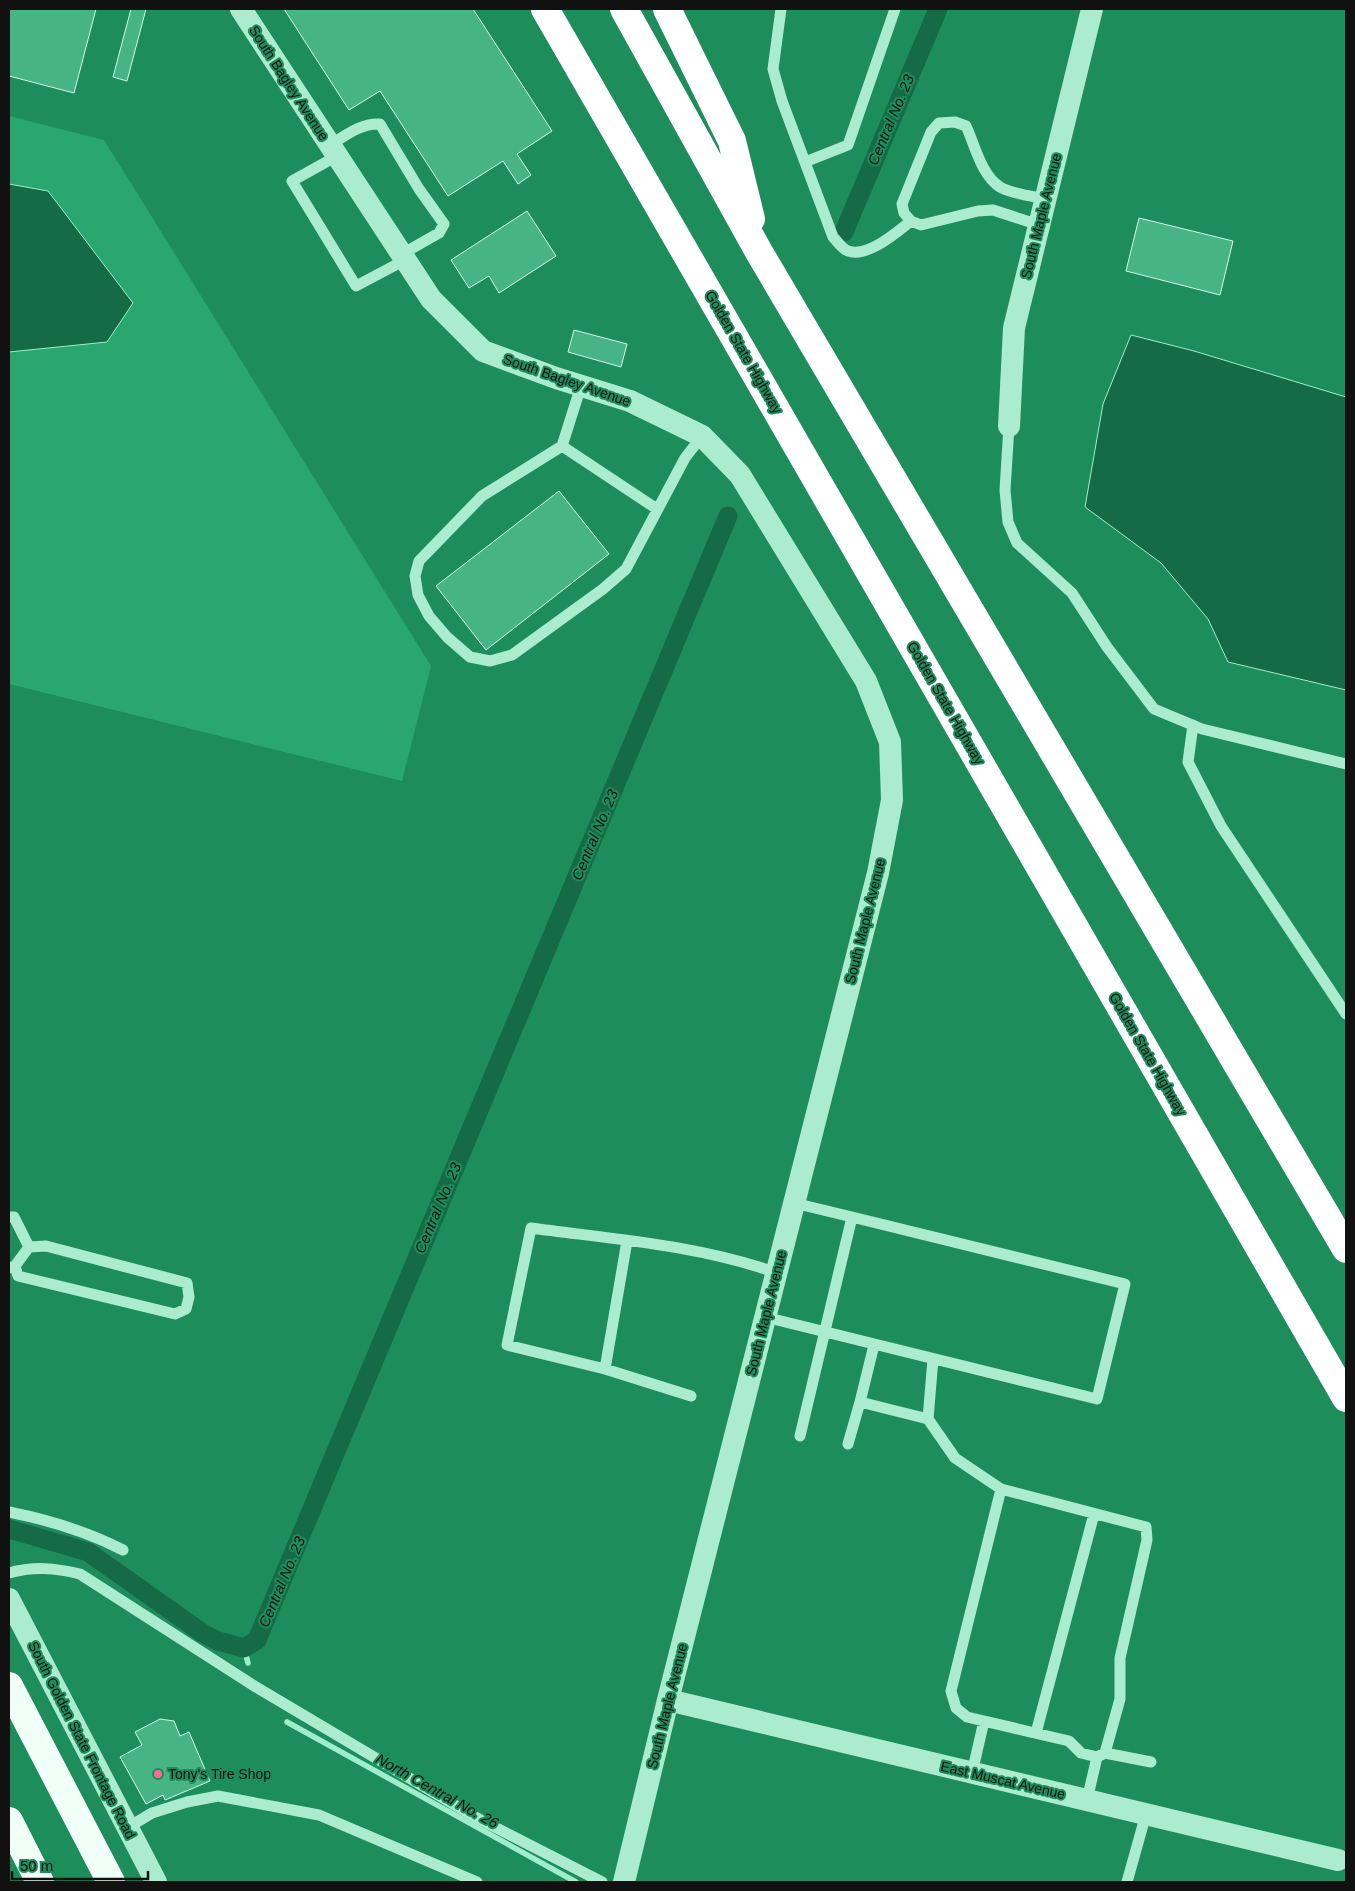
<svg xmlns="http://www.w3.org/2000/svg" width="1355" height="1891" font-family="Arial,sans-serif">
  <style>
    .green { fill: #2aa76e }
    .water { fill: #146b45; stroke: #9eeec9 }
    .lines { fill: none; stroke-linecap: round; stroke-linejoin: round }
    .stream { stroke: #9eeec9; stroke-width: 5.5 }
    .canal { stroke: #146b45; stroke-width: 19 }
    .building { fill: #46b483; stroke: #d1f9e6 }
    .service { stroke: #abecce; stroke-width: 11 }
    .minor { stroke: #abecce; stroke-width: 22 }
    .primary { stroke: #f1fff9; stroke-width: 28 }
    .motorway { stroke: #fff; stroke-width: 28 }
    .poi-dot { fill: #fb6a95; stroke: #1e8d5c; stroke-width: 2 }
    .labels { text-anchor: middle; stroke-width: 4; stroke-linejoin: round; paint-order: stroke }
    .street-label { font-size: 14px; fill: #111; stroke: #1e8d5c }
    .poi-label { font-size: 14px; fill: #111; stroke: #1e8d5c; text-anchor: start }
    .water-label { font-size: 15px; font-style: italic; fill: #111; stroke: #1e8d5c }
  </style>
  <rect width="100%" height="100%" fill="#1e8d5c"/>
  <path class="green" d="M9 116 104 140 431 666 402 781 9 684Z"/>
  <path class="water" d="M9 184 48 191 133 303 107 342 9 352Z
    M1131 335 1194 351 1346 397V690L1228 662 1208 619 1161 563 1085 507 1103 404Z"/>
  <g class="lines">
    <path class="stream" d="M244 1648 248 1663
      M287 1722 576 1882"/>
    <path class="canal" d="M844 232 938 9
      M9 1529 88 1552 204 1634 218 1641 244 1648 257 1640 728 516"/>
  </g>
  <path class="building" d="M9 9H96L74 93 9 76Z
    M131 9H146L127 81 113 77Z
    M284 9H473L552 131 517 154 531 175 518 184 503 161 448 196 380 91 349 110Z
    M527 211 556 256 499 293 489 276 469 288 451 260Z
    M1139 218 1233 241 1220 295 1126 271Z
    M574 330 627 344 621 367 568 352Z
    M559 491 609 554 486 650 436 586Z
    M160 1719 174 1721 180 1736 189 1732 210 1781 165 1800 163 1795 146 1804 120 1757 142 1745 135 1732Z"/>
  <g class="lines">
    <path class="service" d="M781 9 773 69 782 101 833 237C838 242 842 249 848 251 868 258 897 232 911 221
      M330 145C346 135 361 123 380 124L419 189 444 224 439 233 402 254
      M337 156 292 181 356 286 405 260
      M805 162 848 145 895 9
      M1039 225 993 210 978 211 921 225 911 221 904 213 902 204 931 132 939 123 955 122 966 126C975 145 981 175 1000 187 1012 194 1032 196 1046 199
      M581 386 562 446 482 496 419 561 415 576 418 595 429 616 447 637 470 657 490 661 512 655 603 589 626 569 685 458 702 436
      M1009 426 1005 490 1008 522 1017 543 1072 593 1107 647 1154 709 1202 729 1346 764
      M562 446 657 509
      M1193 725 1188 762 1221 826 1346 1014
      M794 1203 852 1217 800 1436
      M9 1217H14L29 1247
      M9 1268 15 1266 29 1247 46 1246 187 1283 189 1297 186 1309 175 1314 18 1276 15 1266
      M765 1317 1097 1399 1125 1284 852 1217
      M874 1345 860 1402 928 1419
      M933 1359 928 1419 955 1458 1001 1489 1146 1527 1147 1540 1120 1658V1699L1105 1753
      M605 1369 627 1241
      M691 1396 605 1369 507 1345 531 1228C612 1239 698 1245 777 1273
      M848 1444 860 1402
      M1001 1489 951 1691 956 1708 967 1717 1069 1741 1081 1753 1097 1757
      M9 1512C49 1520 86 1531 123 1550
      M9 1573C34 1566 55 1568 80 1574L256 1687 475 1817 602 1882
      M1036 1733 1094 1514
      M972 1773 984 1721
      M1087 1800 1097 1757 1105 1753 1151 1762
      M127 1828 152 1813 187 1802 218 1796 319 1815 477 1882
      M1127 1882 1146 1814"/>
    <path class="minor" d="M241 9 431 299 483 351 556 378 630 401 702 436 740 475 866 681 890 742 892 800 878 873 668 1700 624 1882
      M1009 426 1014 328 1092 9
      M9 1599 156 1882
      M668 1700 1338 1860"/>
    <path class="primary" d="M9 1686 111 1882
      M9 1821 40 1882"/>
    <path class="motorway" d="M545 9 1346 1398
      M624 9 759 252 1346 1249
      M667 9 732 141 751 219"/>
  </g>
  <circle class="poi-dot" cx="158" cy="1774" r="5"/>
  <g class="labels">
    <g class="street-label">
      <text transform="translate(289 83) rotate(57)" y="5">South Bagley Avenue</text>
      <text transform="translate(1041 216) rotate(-76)" y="5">South Maple Avenue</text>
      <text transform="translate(744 352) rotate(60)" y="5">Golden State Highway</text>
      <text transform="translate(567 380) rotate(19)" y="5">South Bagley Avenue</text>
      <text transform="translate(946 703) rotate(60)" y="5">Golden State Highway</text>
      <text transform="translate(865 921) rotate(-76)" y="5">South Maple Avenue</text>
      <text transform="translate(1148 1054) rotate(60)" y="5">Golden State Highway</text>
      <text transform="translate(766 1313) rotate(-76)" y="5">South Maple Avenue</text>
      <text transform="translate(667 1706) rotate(-76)" y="5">South Maple Avenue</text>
      <text transform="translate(82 1740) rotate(63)" y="5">South Golden State Frontage Road</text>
      <text transform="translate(1003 1780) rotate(13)" y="5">East Muscat Avenue</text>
    </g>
    <g class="poi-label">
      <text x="168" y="1779">Tony's Tire Shop</text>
    </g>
    <g class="water-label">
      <text transform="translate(891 120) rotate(-67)" y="5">Central No. 23</text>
      <text transform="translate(595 835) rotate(-67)" y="5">Central No. 23</text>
      <text transform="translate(438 1208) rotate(-67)" y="5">Central No. 23</text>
      <text transform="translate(282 1582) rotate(-67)" y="5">Central No. 23</text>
      <text transform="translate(437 1791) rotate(29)" y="5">North Central No. 26</text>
    </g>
  </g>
  <rect width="1355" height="1891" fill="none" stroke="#111111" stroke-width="20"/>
  <path d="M12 1871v8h136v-8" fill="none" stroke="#111111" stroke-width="2.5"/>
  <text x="20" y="1871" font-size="15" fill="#111111" stroke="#1e8d5c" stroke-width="4" paint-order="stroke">50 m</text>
</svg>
